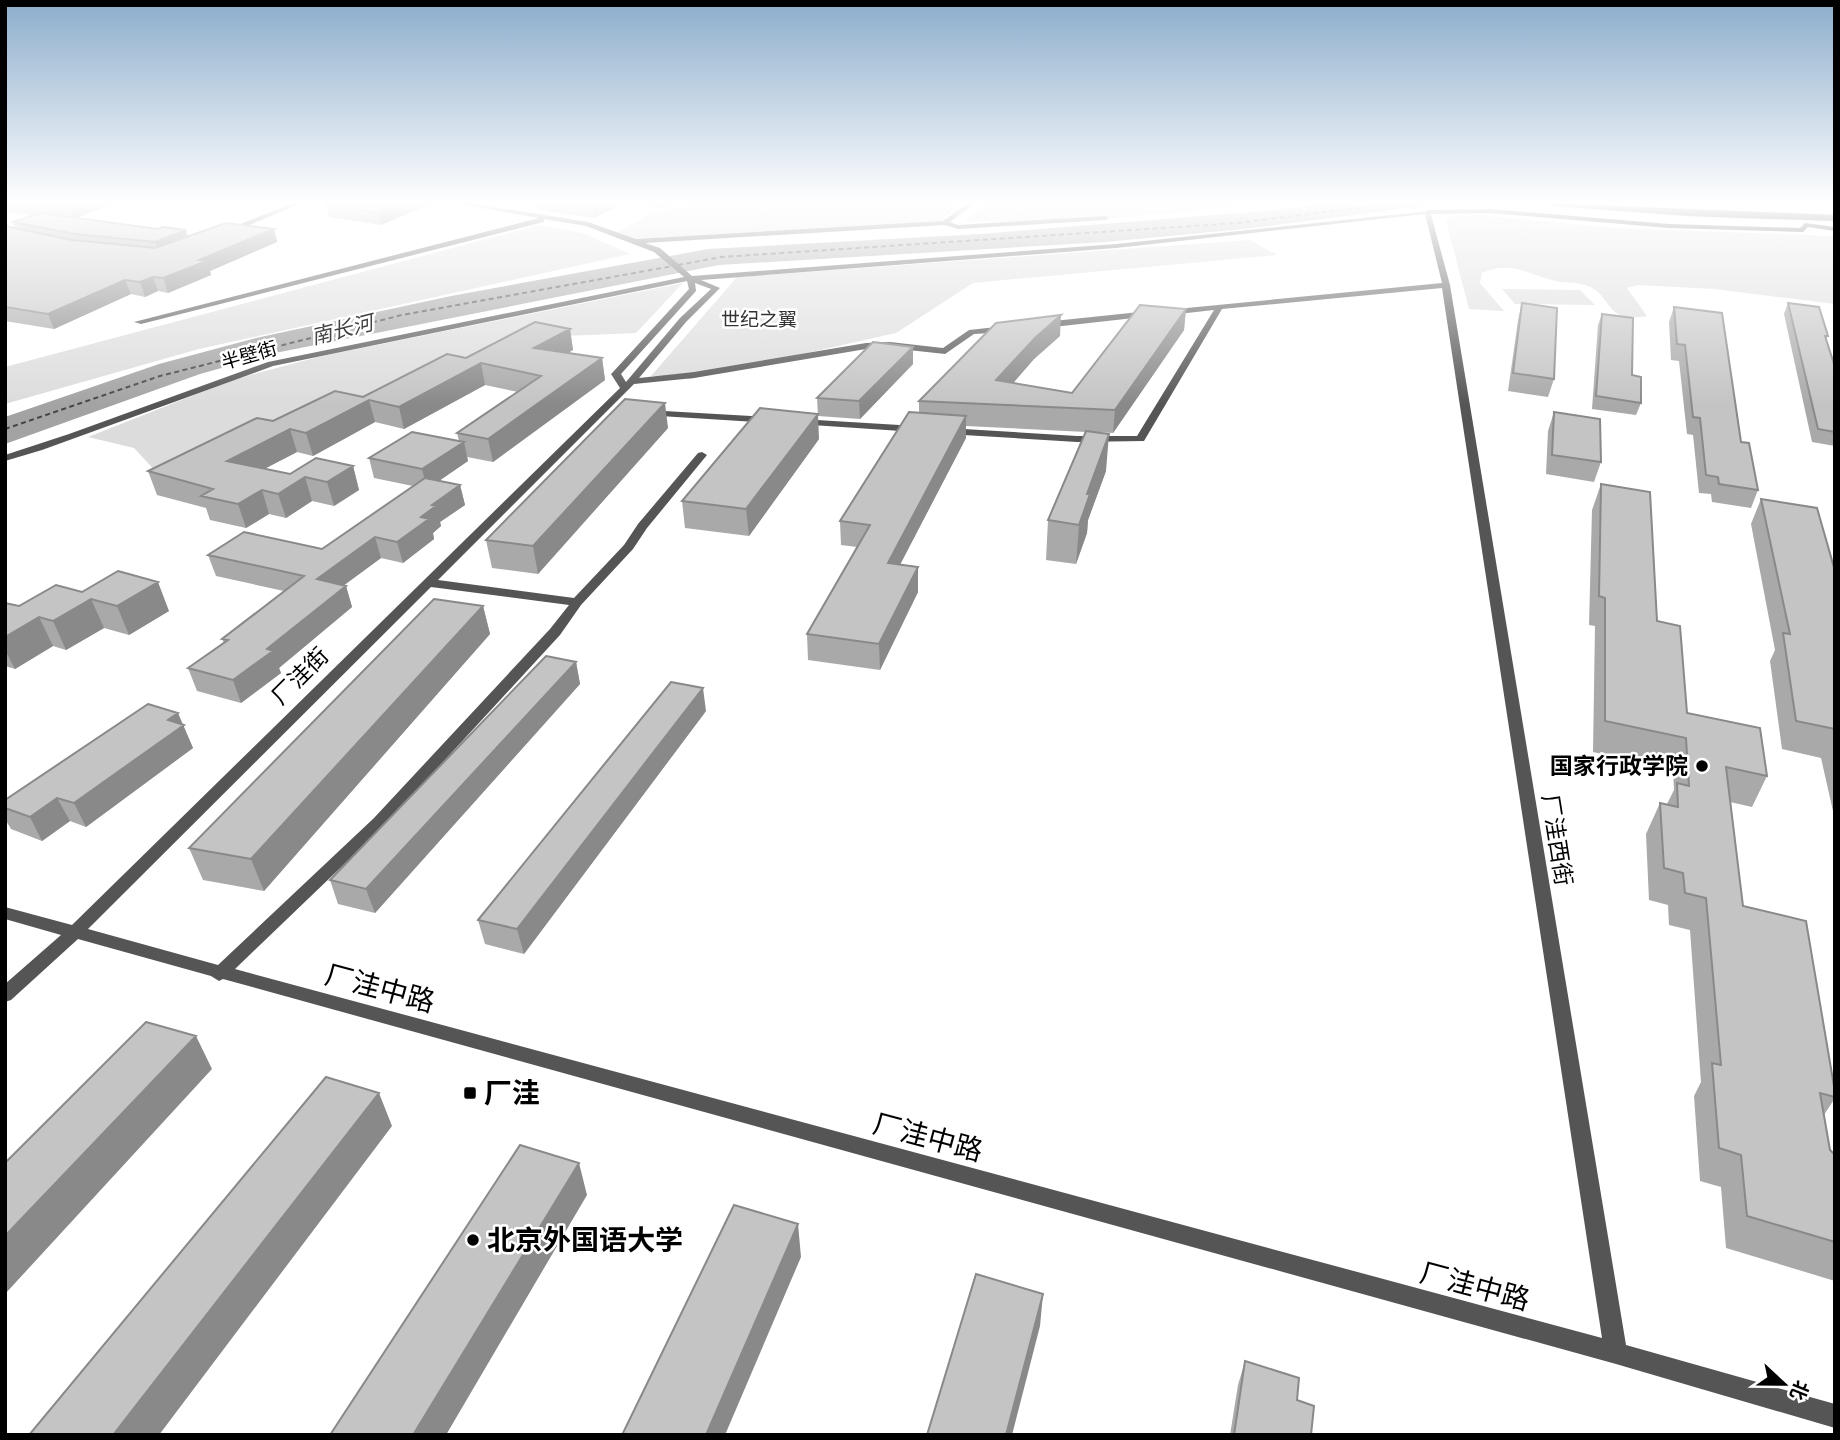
<svg xmlns="http://www.w3.org/2000/svg" width="1840" height="1440" font-family="Rubik,'Noto Sans SC',sans-serif">
  <style>
    .green { fill: #dcdcdc }
    .water { fill: #a3a3a3 }
    .lines { fill: none; stroke-linecap: round; stroke-linejoin: round }
    .ferry { stroke: #444; stroke-width: 2; stroke-dasharray: 5 3.5; stroke-linecap: butt }
    .highway-casing { stroke: #dbdbdb; stroke-width: 2 }
    .street { fill: #555; fill-rule: evenodd }
    .secondary { fill: #222; fill-rule: evenodd }
    .highway { fill: #000; fill-rule: evenodd }
    .wall { fill: #a9a9a9 }
    .shaded-wall { fill: #898989 }
    .building { fill: #c4c4c4; stroke: #898989; stroke-width: 2 }
    .poi-dot { fill: #000; stroke: #fff; stroke-width: 2.5 }
    .labels { text-anchor: middle; stroke-width: 5; stroke-linejoin: round; paint-order: stroke }
    .far-park-label { font-size: 19px; fill: #333; stroke: #fff }
    .far-street-label { font-size: 19px; fill: #000; stroke: #fff }
    .far-water-label { font-size: 21px; font-style: italic; fill: #444; stroke: #fff }
    .street-label { font-size: 23px; fill: #000; stroke: #fff }
    .poi-label { font-size: 23px; font-weight: bold; fill: #000; stroke: #fff; text-anchor: end }
    .near-street-label { font-size: 28px; fill: #000; stroke: #fff }
    .near-poi-label { font-size: 28px; font-weight: bold; fill: #000; stroke: #fff; text-anchor: start }
  </style>
  <rect width="100%" height="100%" fill="#fff"/>
  <path class="green" d="M694 203H963L938 222 635 239 618 232 652 213Z
    M987 203H1281L1072 222 964 221Z
    M1467 214 1615 228 1835 236V304L1714 289 1638 285 1627 288 1647 316C1604 324 1614 297 1588 286 1579 282 1566 283 1556 281 1529 275 1512 260 1482 273L1480 283 1504 311 1469 309 1446 221 1451 216Z
    M539 225 583 233 630 254 199 349 5 404V367Z
    M1250 240 1277 255 973 283 896 333 691 379 651 376 737 277Z
    M683 283 636 333 540 337 160 476 134 448 88 437 232 380 318 357Z
    M1502 289 1580 290 1595 305 1515 304Z"/>
  <path class="water" d="M1325 203H1446L1244 229 1105 242 719 265 275 353 200 374 5 444V417L159 364 256 338 451 296 708 249 980 234 1275 210Z"/>
  <g class="lines">
    <path class="ferry" d="M678 265 721 257 1238 223 1397 203
      M5 429 160 376 402 315 673 266"/>
    <g class="highway-casing">
      <path id="highway" d="M1548 203 1835 215V221L1688 216 1553 206Z"/>
    </g>
    <path class="street" d="M293 203H302L230 233 223 231Z
      M454 203H470L588 222 636 239 943 221 968 203H975L950 222 958 225 1105 216 1109 218 1105 220 958 229 945 225 645 243 660 248 692 276 1116 244 1430 211 1450 285 1626 1345 1835 1404V1428L1616 1364 223 979 219 981 211 976 78 939 11 1000 5 1002V984L61 935 5 919V907L72 925 620 388 611 374 613 372 689 289 687 281 273 366 42 450 5 461V455L69 434 268 362 684 277 654 252 586 226 544 219V222L141 324 134 322 539 218ZM1425 214 1442 283 1166 310 1165 312 1169 315 1214 310 1137 436H1077L947 428 942 431 947 434 1077 442 1144 441 1222 309 1442 288 1602 1338 235 969 384 826 560 635 581 605 633 549 647 528 707 455 702 452 698 453 638 524 624 545 574 598 438 580 634 384 694 378 866 349 890 348 945 354 974 334 1006 332 1010 329 1006 326 969 330 943 348 890 342 866 343 694 372 639 378 686 322 720 288 701 280 1116 248ZM695 283 711 289 680 318 626 382 621 374 696 291ZM431 587 569 605 550 629 374 818 218 965 88 929Z
      M1149 311 1152 312V316L1044 328 1040 325 1044 322Z
      M647 410 770 417 775 420 770 423 644 415 642 413Z
      M800 419 916 426 921 429 916 432 797 424V420Z"/>
    <path class="secondary" d="M1490 209 1669 224 1800 228 1805 223 1835 227V231L1808 227 1803 232 1669 228 1490 213 1428 214 1425 212 1428 210Z"/>
    <use href="#highway" class="highway"/>
  </g>
  <path class="wall" d="M5 203H115L76 218 188 236 274 229 277 242 210 271 211 275 168 293 158 291 145 297 131 294 54 329 5 321V226L15 228 13 222 34 215 5 212Z
    M433 203 381 225 329 217 326 205Z
    M517 203H674L663 208 624 203 594 218 539 210 538 206Z
    M1522 303 1554 379 1548 397 1508 391 1518 320Z
    M1788 303 1828 336 1826 339 1835 367V446L1812 442 1784 314Z
    M1674 307 1741 442 1758 490 1751 508 1712 502 1711 494 1699 493 1693 435 1687 434 1679 361 1671 360 1669 322Z
    M1186 309 1184 330 1113 433 1095 432 1106 471 1088 520 1087 533 1076 564 1046 560 1048 520 1086 432 966 426V438L900 564 918 567V592L880 670 808 660 807 634 857 547 841 545 840 521 919 413V401L1060 336 1034 359 1013 383 1072 393Z
    M1602 314 1632 375 1641 403 1636 415 1592 409 1598 325Z
    M570 329 573 350 567 353 602 358 605 380 493 462 467 457 468 461 439 481 460 485 465 505 440 522 441 526 433 533 434 539 403 563 381 558 344 585 346 586 352 607 279 668 281 673 241 703 197 691 188 668 224 643 222 639 284 591 216 576 208 555 322 549 413 486 374 478 369 458 459 441 457 433 518 392 485 385 404 429 375 422 313 456 297 452 264 469 290 474 353 466 359 490 334 506 312 501 286 518 269 514 246 528 210 520 206 508 157 495 148 471 273 421 363 397 466 358Z
    M913 347V364L860 419 818 416 817 398Z
    M1554 412 1601 462 1594 482 1546 474 1548 431Z
    M668 428 538 574 492 568 486 540Z
    M819 439 749 536 685 528 682 501Z
    M1601 484 1657 621 1687 713 1767 776 1752 807 1730 802 1743 906 1835 1092V1098L1824 1115 1830 1150 1835 1155V1281L1726 1248 1721 1187 1700 1181 1694 1096 1701 1082 1690 930 1669 925 1668 905 1649 900 1646 834 1660 803 1667 804 1674 790 1673 769 1593 752 1595 626 1589 625 1592 510Z
    M1761 499 1835 571V820L1821 758 1782 749 1770 661 1775 650 1751 524Z
    M82 592 169 611 129 635 104 628 66 650 53 646 15 669 5 666V603L19 606Z
    M483 606 490 634 264 891 203 880 189 848Z
    M576 662 580 684 375 913 338 904 330 880Z
    M706 711 524 954 485 944 478 920Z
    M183 725 193 748 86 827 70 821 42 841 11 829 5 819V800Z
    M1245 1361 1297 1400 1311 1435H1230L1238 1385Z"/>
  <path class="shaded-wall" d="M71 203H115L73 219 68 204Z
    M401 203H433L381 225 378 212Z
    M598 203H624L594 218 592 206Z
    M663 203H674L663 208Z
    M274 229 277 242 210 271 211 275 168 293 163 278 199 260Z
    M186 230 189 240 159 252 155 242Z
    M153 277 158 291 145 297 140 282Z
    M125 280 131 294 54 329 48 314Z
    M1186 309 1184 330 1113 433 1115 410Z
    M1061 315 1060 336 1034 359 996 403V380L1035 338Z
    M570 329 573 350 538 370 534 348Z
    M913 347V364L860 419 859 401Z
    M602 358 605 380 493 462 488 439Z
    M481 363 485 385 404 429 399 407Z
    M369 400 375 422 313 456 306 433Z
    M665 403 668 428 538 574 533 546Z
    M818 414 819 439 749 536 746 509Z
    M966 416V438L888 588V563Z
    M290 429 297 452 235 484 227 461Z
    M1109 434 1106 471 1088 520 1087 533 1076 564 1079 525 1087 494Z
    M464 442 468 461 427 489 422 469Z
    M353 466 359 490 334 506 327 482Z
    M305 477 312 501 286 518 278 494Z
    M460 485 465 505 440 522 441 526 433 533 434 539 403 563 397 542 432 505Z
    M262 490 269 514 246 528 238 504Z
    M375 537 381 558 324 600 317 579Z
    M918 567V592L880 670 879 644Z
    M158 582 169 611 129 635 117 606Z
    M346 586 352 607 279 668 281 673 241 703 233 680 267 649Z
    M91 599 104 628 66 650 53 621Z
    M483 606 490 634 264 891 251 859Z
    M39 617 53 646 15 669 5 650V637Z
    M576 662 580 684 375 913 366 889Z
    M703 688 706 711 524 954 517 929Z
    M178 713 193 748 86 827 74 803 168 720Z
    M57 798 70 821 42 841 30 817Z
    M196 1036 212 1069 5 1294V1236Z
    M379 1093 392 1126 159 1435H113Z
    M579 1163 587 1195 446 1435H413Z
    M798 1224 801 1257 725 1435H706Z
    M1043 1294 1040 1326 1012 1435H1006Z"/>
  <path class="building" d="M331 203H401L378 212 326 205Z
    M572 203H598L592 206Z
    M40 213 158 229 163 227 186 230 155 242 75 234 13 222Z
    M226 223 274 229 199 260 207 261 163 278 153 277 140 282 125 280 48 314 5 307V226L72 240 155 248Z
    M1522 303 1557 308 1554 379 1513 373Z
    M1788 303 1819 307 1828 336H1825L1835 367V432L1818 429Z
    M1140 305 1186 309 1115 410 919 401 996 323 1061 315 1035 338 996 380 1072 393Z
    M1674 307 1722 313 1741 442 1749 443 1758 490 1719 484 1718 477 1706 475 1700 418 1693 417 1685 345 1677 344Z
    M1602 314 1633 318 1632 375 1641 377V403L1596 396Z
    M535 322 570 329 534 348 602 358 488 439 457 433 541 376 481 363 399 407 369 400 306 433 290 429 227 461 290 474 316 458 353 466 327 482 305 477 278 494 262 490 238 504 201 496 213 489 148 471 257 418 273 421 335 391 363 397 447 354 466 358Z
    M873 342 913 347 859 401 817 398Z
    M625 399 665 403 533 546 486 540Z
    M760 408 818 414 746 509 682 501Z
    M909 412 966 416 888 563 918 567 879 644 807 634 870 525 840 521Z
    M1554 412 1600 419 1601 462 1552 455Z
    M1086 431 1109 434 1087 494H1090L1079 525 1048 520Z
    M412 432 464 442 422 469 369 458Z
    M425 478 460 485 432 505 436 506 421 517 429 519 397 542 375 537 317 579 346 586 267 649 273 651 233 680 188 668 228 640 222 639 304 576 208 555 244 532 322 549Z
    M1601 484 1650 492 1657 621 1680 626 1687 713 1760 728 1767 776 1726 767 1743 906 1806 921 1835 1092V1097L1820 1093 1830 1150 1835 1155V1242L1747 1216 1741 1155 1719 1148 1712 1063 1721 1065 1706 898 1685 893 1683 873 1664 868 1660 803 1678 807 1677 783 1689 786 1686 738 1605 721V598L1599 596Z
    M1761 499 1817 508 1835 571V729L1796 721 1783 633 1790 634Z
    M118 571 158 582 117 606 91 599 53 621 39 617 5 637V603L19 606 56 585 82 592Z
    M434 599 483 606 251 859 189 848Z
    M546 656 576 662 366 889 330 880Z
    M671 682 703 688 517 929 478 920Z
    M148 704 178 713 168 720 184 725 74 803 57 798 30 817 5 808V800Z
    M146 1022 196 1036 5 1236V1163Z
    M326 1077 379 1093 113 1435H29Z
    M520 1145 579 1163 413 1435H330Z
    M734 1205 798 1224 706 1435H622Z
    M976 1274 1043 1294 1006 1435H927Z
    M1245 1361 1299 1378 1297 1400 1314 1406 1311 1435H1234Z"/>
  <linearGradient id="sky" x2="0" y2="1"><stop stop-color="#8cadcc"/><stop offset="0.5" stop-color="#fff"/><stop offset="1" stop-color="#fff" stop-opacity="0"/></linearGradient>
  <rect width="1840" height="405" fill="url(#sky)"/>
  <g class="poi-dot">
    <circle cx="1702" cy="766" r="7"/>
    <rect x="463" y="1086" width="14" height="14" rx="3.5"/>
    <circle cx="473" cy="1240" r="7"/>
  </g>
  <g class="labels">
    <g class="far-park-label">
      <text x="759" y="326">世纪之翼</text>
    </g>
    <g class="far-street-label">
      <text transform="translate(249 355) rotate(-16)" y="7">半壁街</text>
    </g>
    <g class="far-water-label">
      <text transform="translate(342 330) rotate(-14)" y="7">南长河</text>
    </g>
    <g class="street-label">
      <text transform="translate(300 676) rotate(-45)" y="8">厂洼街</text>
      <text transform="translate(1557 840) rotate(81)" y="8">厂洼西街</text>
    </g>
    <g class="poi-label">
      <text x="1688" y="774">国家行政学院</text>
    </g>
    <g class="near-street-label">
      <text transform="translate(380 988) rotate(15)" y="10">厂洼中路</text>
      <text transform="translate(928 1137) rotate(15)" y="10">厂洼中路</text>
      <text transform="translate(1475 1286) rotate(15)" y="10">厂洼中路</text>
    </g>
    <g class="near-poi-label">
      <text x="484" y="1103">厂洼</text>
      <text x="487" y="1250">北京外国语大学</text>
    </g>
  </g>
  <rect width="1840" height="1440" fill="none" stroke="#000000" stroke-width="14"/>
  <g transform="translate(1784 1384) rotate(112)" stroke="#ffffff" stroke-width="5" paint-order="stroke">
  <path d="M0-5L12 26L0 18L-12 26Z" fill="#000000"/>
  <text y="-10" font-size="19" font-weight="bold" text-anchor="middle" fill="#000000">北</text>
  </g>
</svg>
